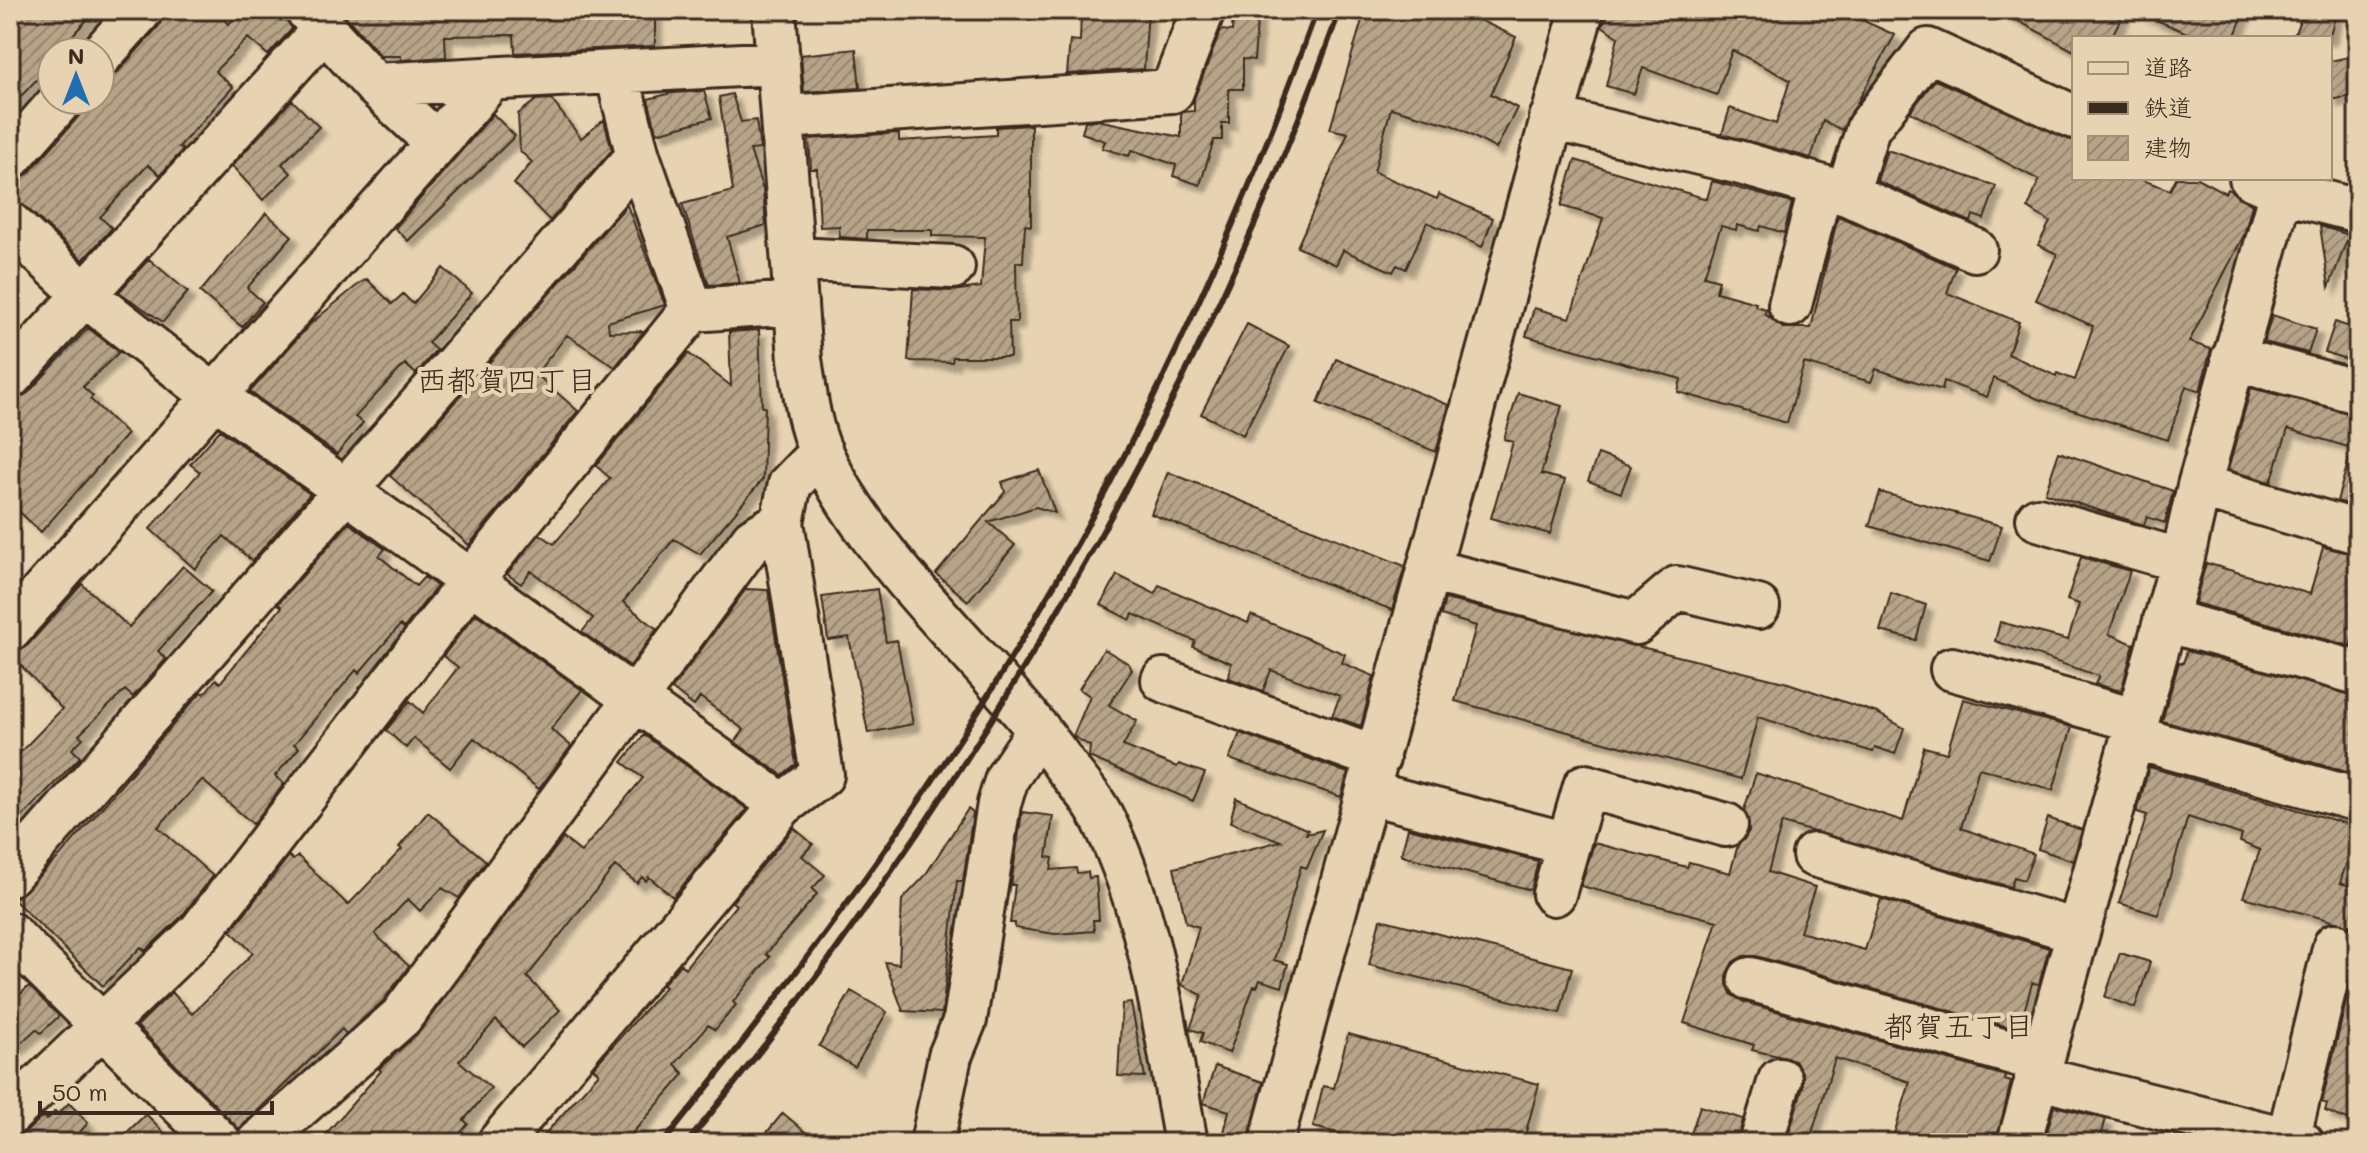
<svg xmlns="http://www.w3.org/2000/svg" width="2368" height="1153" font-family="Mali,'Klee One',sans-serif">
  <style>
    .building { fill: url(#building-hatch); stroke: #3b2a1e; stroke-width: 2; filter: url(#shadow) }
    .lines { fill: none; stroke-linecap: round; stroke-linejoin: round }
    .minor-casing { stroke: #3b2a1e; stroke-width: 48 }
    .minor { stroke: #e7d3b1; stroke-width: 42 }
    .rail { stroke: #3b2a1e; stroke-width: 6 }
    .labels { text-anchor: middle; stroke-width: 8; stroke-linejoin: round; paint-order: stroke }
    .neighbourhood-label { font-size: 30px; fill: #3b2a1e; stroke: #e7d3b1 }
  </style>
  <defs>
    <pattern id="building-hatch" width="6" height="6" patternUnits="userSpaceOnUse" patternTransform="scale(2)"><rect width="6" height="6" fill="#b7a488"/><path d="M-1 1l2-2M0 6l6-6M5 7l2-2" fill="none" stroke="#96866f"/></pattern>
    <filter id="shadow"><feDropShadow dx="7" dy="7" stdDeviation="2" flood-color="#0004"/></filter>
  </defs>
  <rect width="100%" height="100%" fill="#e7d3b1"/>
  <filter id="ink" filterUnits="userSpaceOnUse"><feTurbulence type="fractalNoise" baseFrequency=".0125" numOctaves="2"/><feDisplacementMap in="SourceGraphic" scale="16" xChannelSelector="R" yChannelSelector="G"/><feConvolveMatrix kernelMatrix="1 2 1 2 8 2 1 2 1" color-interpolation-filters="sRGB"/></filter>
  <g filter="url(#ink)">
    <path class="building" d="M10 10H96L57 52H52V63L10 108Z
      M166 10H214L229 24 241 10H284L292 29 268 55 248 38 215 71 233 87 179 147 183 150 160 175 148 165 100 217 112 228 83 260 26 207 10 201V181L28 174 79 116 86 100H100V83L118 72 159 26Z
      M346 10H650V14H655V46L515 53 514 35 445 36 446 57 401 60V56H381L346 17Z
      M1081 10H1148L1144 69 1067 74 1070 40 1080 41Z
      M1233 10H1258L1254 60 1243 59V89H1229V123H1222V140H1214L1200 185 1173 176 1176 165 1132 150 1129 156 1102 148 1105 141 1082 133 1085 121 1097 120 1181 137V112L1194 111V99L1221 30 1232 31Z
      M1365 10H1458L1516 37 1491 94 1517 108 1496 149 1452 125 1391 108 1374 172 1437 199 1439 194 1493 218 1482 247 1427 222 1406 269 1397 265 1393 272 1343 250 1336 265 1297 247 1348 133 1330 129Z
      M1611 10H1816L1835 20 1840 10 1895 35 1842 130 1823 121 1811 158 1722 134 1730 108 1776 124 1790 80 1732 50 1717 95 1643 68 1634 94 1606 86 1618 37 1602 26Z
      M1998 10H2125L2111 38H2074V51Z
      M2132 10H2245L2234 38H2199Z
      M2304 10H2337L2329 38H2293Z
      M856 49 860 88 804 92 801 55Z
      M2358 55V95L2330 100V61Z
      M1935 80 2074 141V178H2137L2170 190 2176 178H2197L2225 193 2227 189 2231 191 2252 205 2244 235 2189 342 2211 349 2200 391 2186 386 2168 440 2038 399 1994 378 1987 397 1944 381 1942 390 1876 369 1871 382 1804 363 1787 423 1678 392 1681 379 1526 336 1534 308 1570 318 1603 218 1561 206 1575 160 1707 199 1712 181 1792 203 1784 233 1761 226 1759 231 1737 225 1736 230 1721 226 1704 276 1719 280 1716 292 1756 303 1755 306 1766 309 1765 314 1783 328H1811L1838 216 1956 268 1947 293 2019 322 2008 354 2056 376 2057 373 2075 380 2093 326 2036 300 2057 254 2038 245 2050 222 2028 208 2039 180 1910 112Z
      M704 91 712 118 657 133 648 99 672 93Z
      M732 94 741 122 756 120 760 149 750 150 763 190 766 225 727 237 740 283 709 285 682 204 733 191 719 97Z
      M551 99 581 138 604 120 612 150 550 221 514 184 532 162 520 151 518 114 536 100Z
      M292 100 319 127 282 164 291 173 263 200 232 166Z
      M493 114 515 136 408 241 395 228Z
      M1031 125V226L1025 225 1023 262H1016L1017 322H1009L1010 357H953L952 362 908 361 913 289 952 291 981 287 985 237 932 236V230H867V239L840 237 839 226 820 227 817 169H811L809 139 899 133V141L996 135V127Z
      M1887 150 1996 186 1984 219 1973 215 1971 222 1877 181Z
      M627 205 665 305 608 322 609 332 644 331 615 367 567 335 536 374 578 411 469 545 390 476Z
      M266 213 292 236 247 288 263 302 242 327 200 292Z
      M2320 226 2349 235 2329 287Z
      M149 259 188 292 163 322 119 292Z
      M443 268 472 293 428 343 436 350 416 374 405 364 355 417 363 423 337 454 250 392 310 324 360 283 367 279 392 304 403 294 413 304Z
      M2272 315 2316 329 2308 353 2264 342Z
      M2335 322 2358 330V363L2325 352Z
      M1247 324 1289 346 1243 435 1201 414Z
      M88 328 119 352 83 387 93 396 90 399 127 434 41 532 10 503V404L28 393Z
      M759 330 762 407H765L763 479 700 554 674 539 623 602 657 629 630 666 582 632 593 618 531 571 521 584 507 574 540 534 554 544 610 478 596 466 688 353 731 386 729 332Z
      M1336 359 1449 405 1436 452 1318 403Z
      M2251 388 2358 415V450L2288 429 2271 482 2228 470Z
      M1518 393 1562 406 1541 474 1565 480 1550 534 1491 518 1513 442 1504 439Z
      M220 430 310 494 252 561 224 536 195 569 150 529 200 472 190 464Z
      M2059 452 2173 491 2165 523 2147 517 2144 525 2045 493Z
      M2351 452 2358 453V507L2337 501Z
      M1598 454 1631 466 1621 493 1588 481Z
      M1039 470 1055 513 1036 507 988 522 1015 545 968 601 936 574 1005 492 1002 482Z
      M1168 472 1405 566 1392 610 1151 514Z
      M1880 492 2002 526 1990 561 1869 526Z
      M349 523 385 549 379 556 416 586 424 577 437 586 404 628 400 625 359 673 356 670 294 744 299 748 275 776 284 784 253 824 202 780 158 827 213 876 181 917 145 951 141 947 103 986 14 900 61 855 201 692 204 694 216 679 220 683 282 607 278 604Z
      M2323 547 2358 555V621L2350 646 2195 603 2206 563 2310 594Z
      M2081 557 2130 571 2109 634 2134 644 2121 691 2095 684 2099 676 1995 641 2000 622 2068 640 2079 604 2067 600Z
      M183 566 212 591 158 651 166 659 133 697 125 690 79 735 83 738 72 749 80 757 10 829V763L62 709 12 656 28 645 82 584 129 627Z
      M1117 575 1155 594 1159 585 1248 623 1251 615 1345 654 1342 663 1374 676 1361 726 1332 716 1340 696 1271 670 1263 691 1229 678 1231 663 1193 647 1195 641 1133 614 1130 620 1101 605Z
      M746 589 768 590 796 764 782 775 735 742 744 730 700 697 694 706 672 689Z
      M877 589 886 642 897 640 913 724 868 733 849 637 828 640 822 597Z
      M1891 593 1926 605 1916 640 1880 631Z
      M1445 599 1788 683 1877 713 1904 728 1895 754 1875 747 1873 752 1758 717 1741 779 1546 726 1455 701 1476 626 1441 615Z
      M476 614 582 690 551 729 571 746 539 789 474 738 450 768 414 738 406 748 386 730 410 701 423 713 458 667 443 656Z
      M1104 649 1129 664 1132 670 1109 705 1137 721 1123 746 1177 767 1179 764 1205 773 1193 801 1089 757 1090 746 1073 736 1090 696 1079 689Z
      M2187 651 2358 696V775L2162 721 2179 662 2183 663Z
      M1963 699 2072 727 2053 790 1979 768 1961 828 2034 854 2024 880 2014 877 2011 887 1782 823 1768 872 1815 887 1800 932 1865 950 1881 899 2049 948 2039 984 2032 983 2019 1030 1756 956H1743L1733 962 1727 973V984L1732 995 1744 1002 2006 1076 2005 1080 2011 1082 1996 1143H1923L1894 1134 1910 1082 1835 1058 1809 1143H1786L1803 1086V1074L1795 1060 1752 1050 1754 1045 1684 1023 1717 921 1581 886 1594 843 1687 867 1689 862 1730 873 1738 845 1749 831 1744 810 1756 773 1903 821 1924 747 1947 753Z
      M1240 733 1348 773 1341 797 1229 759Z
      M644 735 747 809 673 897 649 877 646 881 642 877 637 883 615 866 527 977 560 1010 522 1047 496 1020 459 1061 491 1088 464 1120 468 1124 452 1143H318L381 1071 379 1069 420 1031 563 838 581 852 643 778 622 762Z
      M2149 767 2358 827 2340 883 2358 888V928L2243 897 2260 850 2240 842 2242 835 2188 817 2158 915 2119 903 2147 815 2137 812Z
      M1236 798 1308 830 1306 834 1323 830 1307 868 1301 866 1274 960 1288 964 1282 987 1260 980 1257 987 1254 986 1229 1053 1200 1042 1203 1033 1190 1029 1202 995 1182 985 1199 927 1186 923 1174 868 1281 841 1230 822Z
      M968 809 973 813 963 881H957L942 1013 903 1011 885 962 899 964 902 900 924 877Z
      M428 812 486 861 459 898 442 888 420 911 408 899 375 934 409 966 383 1001 346 1034 342 1029 239 1129 137 1026 172 992 192 1014 253 953 231 931 289 856 293 860 298 856 348 905 402 849 399 847Z
      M1022 812 1053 816 1047 857 1053 858 1051 870 1076 868 1077 873 1088 872 1089 878 1096 877 1099 920H1093L1094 931 1055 934 1015 928V923H1010L1015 885H1011Z
      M2048 818 2082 830 2073 861 2038 849Z
      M794 828 813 844 802 856 825 875 812 889 817 894 766 954 770 957 733 1002 736 1005 715 1030 708 1025 675 1064 684 1074 624 1143H537L599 1073 593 1068 665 987 662 985 681 964 685 968 736 905 732 902Z
      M1408 828 1538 861 1531 890 1401 855Z
      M1380 919 1572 968 1560 1013 1369 965Z
      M2358 952V1124L2325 1111 2327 1104 2322 1102Z
      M2120 953 2150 962 2135 1008 2105 997Z
      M29 986 59 1016 41 1033 36 1029 10 1053V1004Z
      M851 991 887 1012 855 1067 819 1046Z
      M1131 1003 1145 1077 1118 1076 1122 1004Z
      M1348 1034 1539 1084 1523 1143H1378L1313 1127 1323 1086 1334 1088Z
      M1215 1066 1263 1082 1248 1143 1223 1137 1229 1111 1203 1103Z
      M69 1103 88 1123 70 1143H10V1137L26 1132 43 1116 47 1120 55 1111 58 1114Z
      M1700 1106 1743 1119 1738 1143H1688Z
      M2054 1106 2106 1119 2099 1143 2045 1141Z
      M783 1113 818 1143H758Z
      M146 1114 174 1143H116Z"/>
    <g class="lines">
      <g class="minor-casing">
        <path id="minor" d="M774 10 800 359C805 391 808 423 821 453 873 565 986 657 1059 757 1073 778 1094 799 1104 821 1153 921 1166 1035 1186 1143
          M100 56 141 10
          M617 74 638 156 692 310
          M375 85 778 63
          M785 117 1172 91 1203 10
          M1551 118 1741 163 1847 194 1975 250
          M437 143 491 79
          M10 158 61 100
          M2281 191 2358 211
          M1847 194 1868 128 1928 50 2074 117
          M10 224 86 296 213 395 782 805 822 775 782 522 790 484 821 452
          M795 259 953 267
          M1790 305 1821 187
          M2233 358 2358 392
          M10 377 324 29
          M2199 486 2358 532
          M2038 519 2182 561
          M1429 570 1636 623 1677 588 1758 607
          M2165 620 2358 673
          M10 629 437 143 375 85 307 10
          M1952 669 2138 721
          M1163 680 1378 758
          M2132 737 2358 800
          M1369 793 1568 844
          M1814 855 2077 931
          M10 874 638 156
          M1554 894 1585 786 1726 825
          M10 934 220 1143
          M1750 979 2041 1061
          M2036 1077 2302 1143
          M10 1114 199 933 471 581 692 310 796 303
          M2288 1140 2335 945
          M258 1143 401 1017 753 539 782 522
          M499 1143 782 805
          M932 1143 950 1056 965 1020 999 804 1007 778 1039 730
          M1271 1143 1582 10
          M1761 1143 1780 1080
          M2019 1143 2182 561 2199 486 2281 191 2251 178"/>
      </g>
      <use href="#minor" class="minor"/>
      <path class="rail" d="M663 1143C769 1011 872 875 964 733 1110 508 1226 262 1317 10
        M687 1143C964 804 1191 423 1340 10"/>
    </g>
  </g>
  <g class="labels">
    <g class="neighbourhood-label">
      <text x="507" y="391">西都賀四丁目</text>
      <text x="1959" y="1037">都賀五丁目</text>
    </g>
  </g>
  <rect width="2368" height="1153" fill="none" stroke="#e7d3b1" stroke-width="40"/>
  <rect x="20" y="20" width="2328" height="1113" fill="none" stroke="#3b2a1e" stroke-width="3" filter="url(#ink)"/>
  <rect x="2072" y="36" width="260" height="144" fill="#e7d3b1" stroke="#a28f76" stroke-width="2"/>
  <rect x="2088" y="62" width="40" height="12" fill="#e7d3b1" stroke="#a28f76" stroke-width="2"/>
  <text x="2144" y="76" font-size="24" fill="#3b2a1e">道路</text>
  <rect x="2088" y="102" width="40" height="12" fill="#3b2a1e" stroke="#a28f76" stroke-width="2"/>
  <text x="2144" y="116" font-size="24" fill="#3b2a1e">鉄道</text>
  <rect x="2088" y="136" width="40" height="24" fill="url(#building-hatch)" stroke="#a28f76" stroke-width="2"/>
  <text x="2144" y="156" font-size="24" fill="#3b2a1e">建物</text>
  <g transform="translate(76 76)"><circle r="38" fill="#e7d3b1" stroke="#a28f76" stroke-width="2"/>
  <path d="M0-6L14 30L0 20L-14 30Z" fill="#1f6fb2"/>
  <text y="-12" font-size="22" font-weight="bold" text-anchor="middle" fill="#3b2a1e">N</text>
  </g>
  <path d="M40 1101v12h232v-12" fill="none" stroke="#3b2a1e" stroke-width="4"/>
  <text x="52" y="1101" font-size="24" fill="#3b2a1e" stroke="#e7d3b1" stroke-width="6" paint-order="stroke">50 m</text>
</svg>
